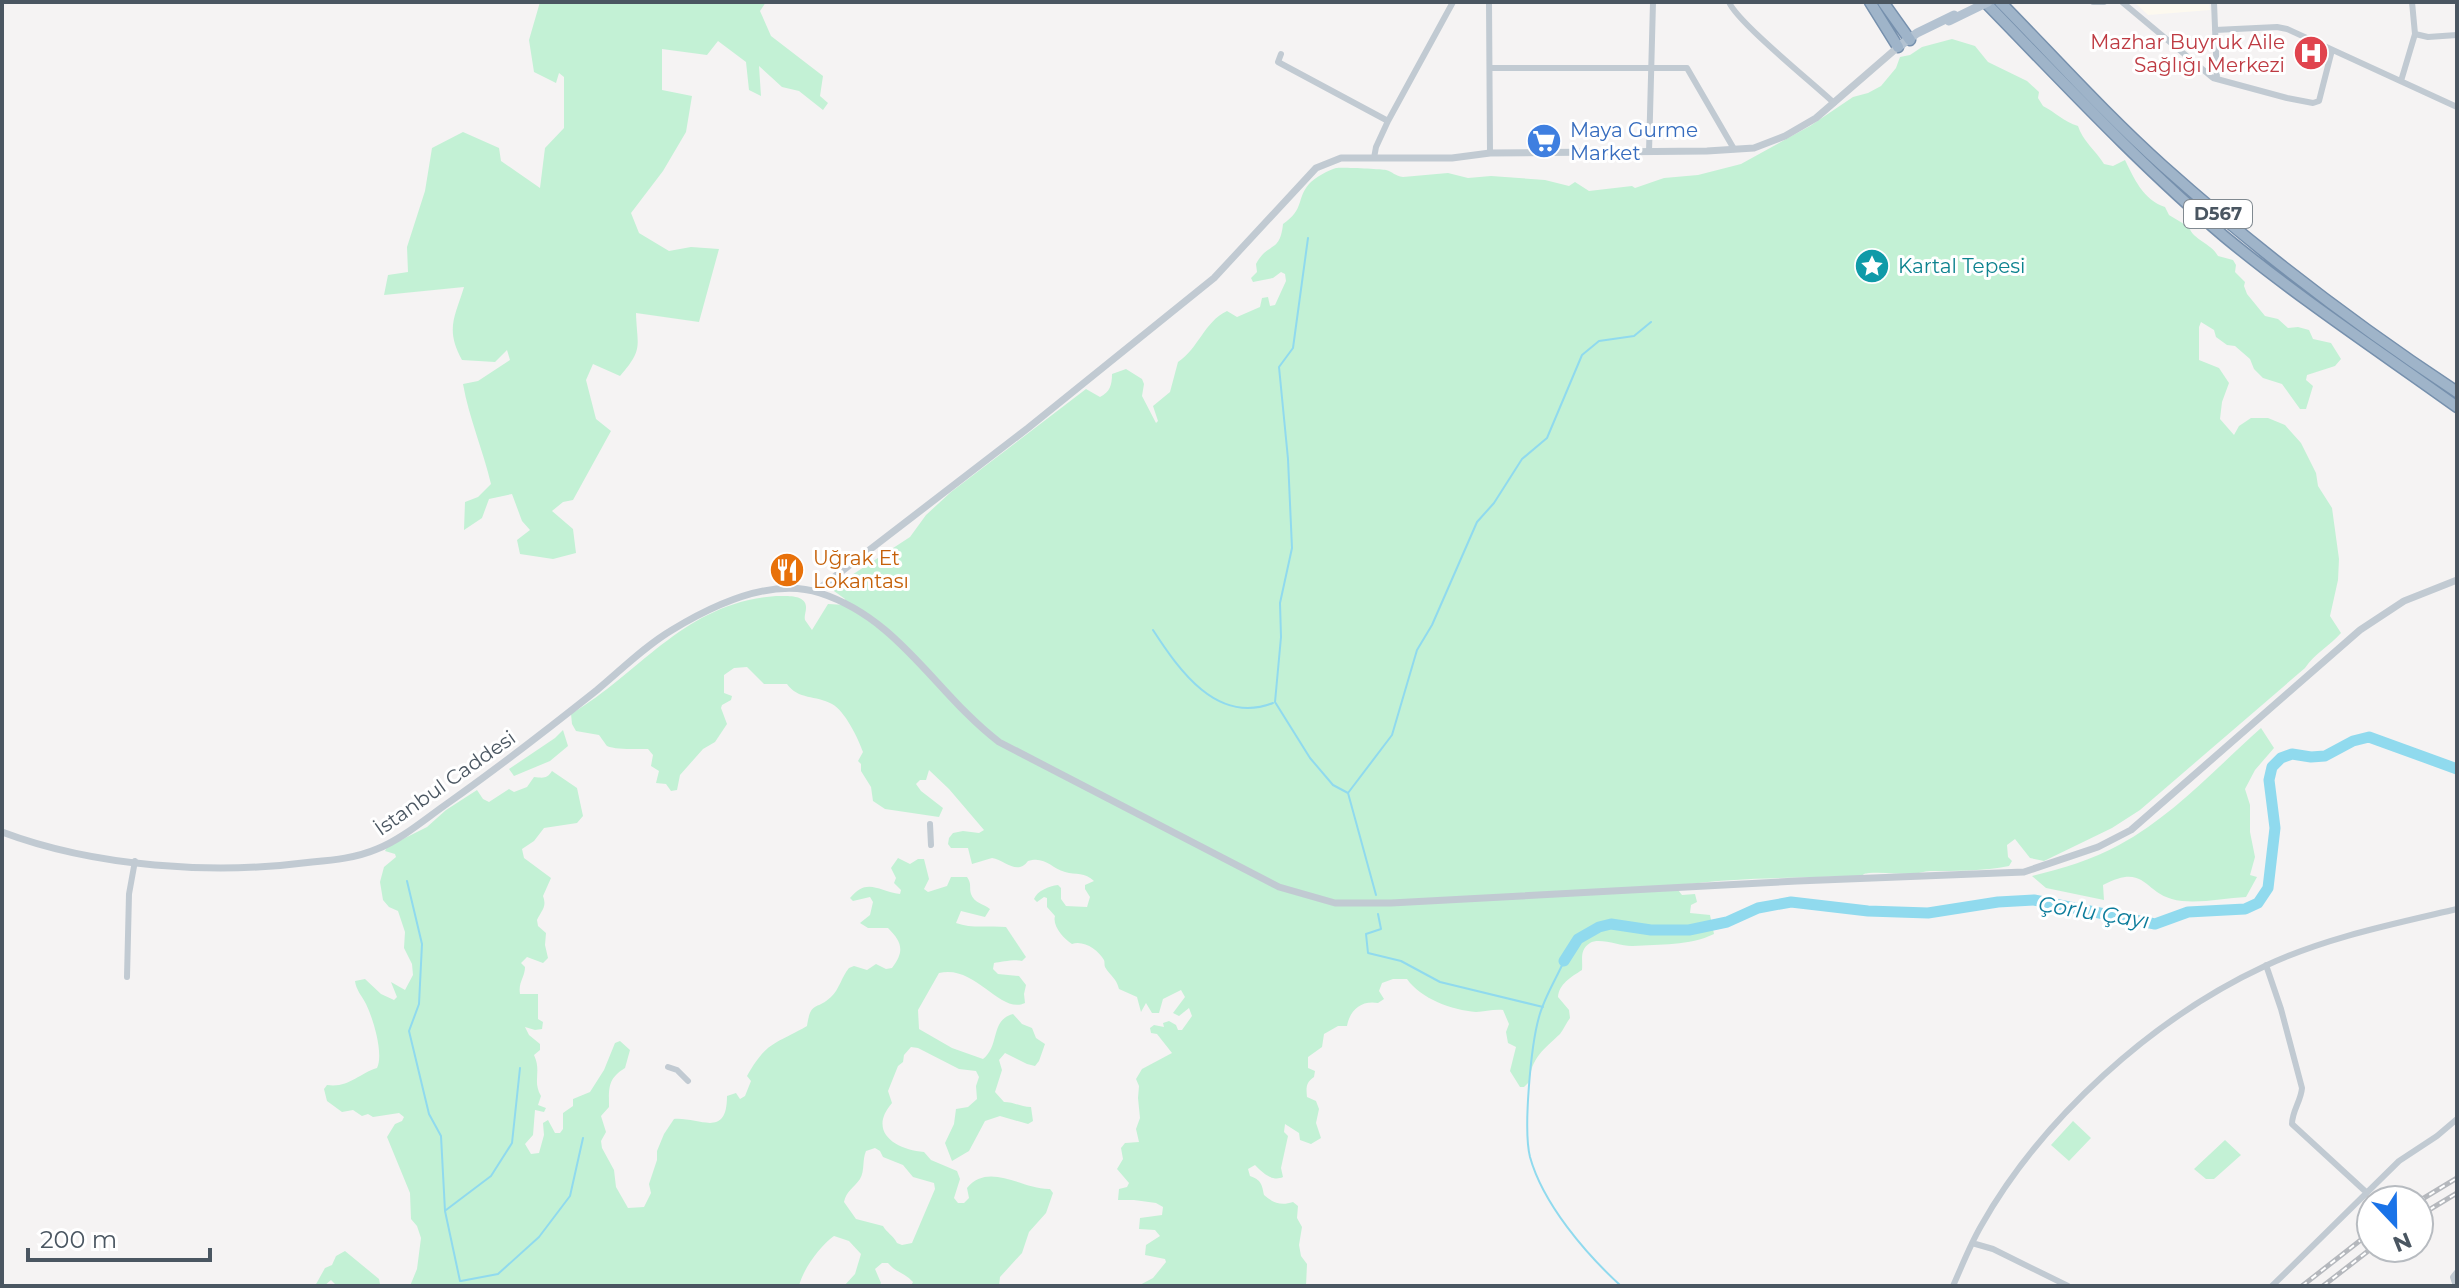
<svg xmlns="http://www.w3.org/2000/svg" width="2459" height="1288" font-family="Montserrat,sans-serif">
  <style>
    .commercial { fill: #fdf9ef }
    .green { fill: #c3f1d5; fill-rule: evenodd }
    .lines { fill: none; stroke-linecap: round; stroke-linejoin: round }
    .stream { stroke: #90daee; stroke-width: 2 }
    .river { stroke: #90daee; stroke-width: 11 }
    .trunk-casing { stroke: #7690ad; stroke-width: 13 }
    .minor { stroke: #c1cad2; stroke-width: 6 }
    .tertiary { stroke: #c1cad2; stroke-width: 7 }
    .primary { stroke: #b3c2d1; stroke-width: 9 }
    .trunk { stroke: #9fb4c9; stroke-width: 10 }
    .rail-casing { stroke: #b5b8bd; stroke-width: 5 }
    .rail { stroke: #fff; stroke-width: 2; stroke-dasharray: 6; stroke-linecap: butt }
    .primary-bridge { stroke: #b3c2d1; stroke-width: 9 }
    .labels { text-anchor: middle; stroke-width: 6; stroke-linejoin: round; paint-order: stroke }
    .shield { fill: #fff; stroke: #808990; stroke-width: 2 }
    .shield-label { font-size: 18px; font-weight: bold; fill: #4a5661 }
    .health-label { font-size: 20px; fill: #be3a42; stroke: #fff; text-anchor: end }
    .shop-label { font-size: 20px; fill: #366cbe; stroke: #fff; text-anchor: start }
    .culture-label { font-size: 20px; fill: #0d838f; stroke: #fff; text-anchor: start }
    .food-label { font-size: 20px; fill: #c56008; stroke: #fff; text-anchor: start }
    .street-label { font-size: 20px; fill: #4a5661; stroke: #fff }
    .water-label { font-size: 22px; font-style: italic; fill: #0c7c9b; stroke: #fff }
  </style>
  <rect width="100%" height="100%" fill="#f5f3f3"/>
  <path class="commercial" d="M2134 2H2209L2210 10 2148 15Z"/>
  <path class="green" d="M540 2H766L760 11 771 36 823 76 820 96 828 103 823 110 799 91 782 87 759 66 761 96 749 90 746 62 718 41 707 55 662 49V90L692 96 686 132 663 171 631 213 639 233 669 251 691 247 719 249 699 322 636 313C637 346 644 349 620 376L593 364 586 380 596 419 611 431 573 500 563 502 552 511 573 529 576 553 553 559 520 554 517 540 530 530 522 521 512 494 489 499 482 518 464 530 465 502 478 497 491 484C483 450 469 418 463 384L478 381 510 360 507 350 495 362 462 360C445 329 455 317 464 287L384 295 388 275 408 272 407 247 425 191 432 148 463 132 499 148 501 161 540 188 545 148 564 128V77L559 73 556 83 534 72 529 40Z
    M1952 39 1975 46 1988 62 2027 81 2039 92 2038 98 2043 106C2055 112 2064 122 2078 126 2082 140 2096 151 2104 164L2113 166 2125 160C2134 178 2143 200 2165 207L2169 215 2189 227C2193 240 2211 243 2218 256L2233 260 2236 265 2235 272 2245 282 2244 286 2247 294 2265 316 2278 319 2288 328 2298 327 2309 330 2313 339 2331 343 2341 359 2335 366 2307 375 2306 380 2313 386 2306 409H2300L2282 384 2263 378 2254 369 2250 359 2235 346 2227 345 2216 337 2214 330 2201 322 2199 327V360L2219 368 2229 383 2222 402 2220 419 2234 435 2239 426 2251 418H2268L2285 425 2301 443 2316 473 2318 486 2332 508 2339 559 2338 580 2330 616 2341 633C2330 646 2315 653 2305 668L2140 810 2112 828 2044 861 2030 858 2015 839 2007 845 2008 857 2012 861 2009 866C1983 871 1957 871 1930 871 1924 871 1918 874 1912 874 1898 874 1883 872 1869 873 1860 874 1867 875 1857 876 1799 878 1739 877 1681 885L1678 890 1682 895 1695 894 1697 902 1691 905 1690 913 1710 915 1714 934C1689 946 1660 944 1633 946 1622 947 1600 937 1590 943 1579 950 1583 960 1582 970 1571 977 1559 984 1558 997L1569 1010 1570 1018C1566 1023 1564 1029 1560 1034 1545 1048 1530 1059 1530 1081L1524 1087H1520L1510 1071 1516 1047 1508 1043 1506 1032 1509 1024 1503 1010C1493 1009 1485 1012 1476 1012 1452 1010 1421 999 1407 979H1393L1382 983 1379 991 1384 999 1378 1003C1361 1000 1350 1010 1347 1026H1338L1324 1034 1322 1047 1308 1057V1068L1315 1071 1314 1077C1306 1082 1306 1088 1307 1097L1316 1101 1319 1109 1316 1123 1321 1138 1311 1144 1300 1140 1299 1133 1285 1124 1284 1132 1288 1136 1281 1168 1283 1177C1272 1182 1263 1173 1255 1165L1248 1169 1250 1176C1261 1180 1262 1184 1264 1195 1273 1203 1281 1206 1293 1202L1298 1206 1297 1218 1302 1227 1299 1245 1301 1256 1307 1264 1306 1286H1138L1153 1278 1166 1262 1165 1259 1145 1255 1146 1245 1160 1236 1155 1230 1139 1229 1140 1218 1162 1215 1163 1207 1156 1203 1134 1200H1118L1119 1189 1127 1187 1129 1183 1117 1169 1123 1159 1121 1148 1125 1143 1139 1142 1136 1129 1140 1118 1138 1098 1139 1086 1136 1079 1142 1069 1172 1053 1157 1034 1151 1033 1150 1028 1154 1025 1164 1027 1163 1023 1169 1021 1176 1025 1178 1030H1182L1192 1016 1189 1008 1179 1016 1173 1013 1185 997 1181 990 1163 999 1159 1013H1152L1146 1003 1141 1012 1137 997 1119 989C1116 977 1110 976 1105 967 1104 965 1105 962 1104 960 1098 950 1084 940 1072 944 1064 939 1052 926 1055 916L1047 907V898L1044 897 1037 902 1034 899C1037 891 1049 886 1058 885L1061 888V899L1066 906 1087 907 1090 897 1085 889V885L1094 881C1085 872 1076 875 1065 872 1051 868 1045 856 1028 861 1017 876 1005 860 992 858L972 864 968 848H951L948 844 949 838 953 833 963 831 979 833 984 830 949 789 929 770 926 780H920L916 784 921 791 943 808 939 817 885 809 873 801 871 787 861 771V764L858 761 863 752C858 738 845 711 832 704 816 695 798 700 787 684H764L747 667 734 668 724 675V693L732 696 731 700 722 705 721 708 727 724 715 742 703 749 680 775 677 790 671 791 666 784 656 783 659 771 651 766 653 755 648 749C637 749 616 750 607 746 606 745 600 736 599 735L576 731 572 724 571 714C643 671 684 603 776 596 786 596 807 594 806 608 806 612 804 616 805 620L812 630 828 604 846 605 845 599 834 591 835 586 910 537 926 515 951 492 1086 389 1100 397C1110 392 1112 385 1112 374L1126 369 1142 379 1144 384 1142 396 1156 423 1158 421 1153 406 1170 392 1178 362C1199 348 1204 322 1227 311L1237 317 1260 307 1262 298 1268 297 1270 306 1275 305 1286 281 1285 274 1281 272 1273 278 1253 282 1251 278 1257 272 1256 264C1268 241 1280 254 1283 224 1305 209 1296 199 1309 184 1314 178 1329 170 1336 168 1341 167 1381 169 1386 170 1393 172 1395 176 1403 177L1448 173 1468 178 1491 176 1545 180 1569 186 1575 182 1589 191 1632 186 1635 188 1664 178 1698 175 1741 164 1810 126 1853 97 1868 93 1881 86 1896 68 1900 57 1910 55 1922 47Z
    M2261 728 2274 748 2255 770 2245 789 2250 805V832L2255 857 2250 875 2257 877 2246 897C2226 898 2203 903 2182 901 2142 897 2149 861 2103 885L2104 900 2046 888 2032 876C2063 868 2092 860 2119 845 2173 816 2216 768 2261 728Z
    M563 730 568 746 550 761 514 776 509 769 555 738Z
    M552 771 577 788 583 816 577 823 544 828 534 841 522 849 524 858 551 878 543 896C547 907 542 910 537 920L538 926 546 933 545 945 548 958 543 963 527 957 521 963 525 967C525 977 518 982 520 994H538V1019L543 1022 542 1029 535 1030 525 1027 529 1035 540 1044V1050L534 1055C542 1072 532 1081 541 1096L538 1105 546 1108 544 1112 535 1110 533 1135 525 1144 531 1154 539 1153 544 1135 543 1123 548 1120 555 1133H560L563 1129V1113L573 1106V1099L590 1092 604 1070 615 1043 620 1041 630 1050 625 1068C607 1079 609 1089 609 1107L601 1116 606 1132 601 1141 602 1148 614 1170 616 1187 628 1208 644 1207 651 1193 649 1184 657 1160V1151L664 1134 674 1119C700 1117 727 1139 727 1096L736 1093 740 1099 745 1096 751 1081 747 1076C767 1041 774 1045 807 1026 811 1000 816 1011 831 997 839 990 842 976 849 968L854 966 867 970 876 964 886 969 892 968C905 951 902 942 888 928H868L860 923 870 915 873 902 870 897 853 901 850 898C867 877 878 891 900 894L901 890 894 883 896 878 891 868 898 858 910 864 918 859H924L929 879 924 889 928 892 947 886 951 877H967C972 884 969 887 971 894 974 903 984 904 990 909L985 917 961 911 956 923C972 929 990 925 1006 927L1026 957 1022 961C1015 959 1001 962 994 963L993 969 998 974 1019 976 1026 985 1024 994 1025 1003C1000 1015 976 964 939 973L918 1010 919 1029 952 1048 983 1059C1000 1046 990 1020 1013 1014L1022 1024 1032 1028 1036 1038 1045 1044 1039 1061 1035 1066 1027 1064 1005 1053 999 1060 1002 1070 995 1092 1004 1102C1014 1102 1021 1107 1031 1107L1033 1121 1028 1124 1000 1116 985 1121 969 1151 952 1161 945 1143 954 1124 956 1109 968 1107 977 1099 976 1086 979 1077 976 1071 959 1069 918 1048 911 1047 904 1055 903 1062 898 1066 888 1091 892 1103C867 1132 896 1150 924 1152L931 1160 957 1171 960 1179 954 1198 958 1203H964L969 1198 967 1188C989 1161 1023 1190 1050 1189L1053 1193 1046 1213 1029 1232 1022 1253 1000 1277 999 1286H911L913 1282C905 1273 895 1272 888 1263H882L875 1269 881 1283 879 1286H844L855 1274 861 1254 849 1241 834 1236C820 1246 803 1269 799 1286H410L417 1269 421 1238 417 1226 411 1219 410 1193 387 1137 395 1124 402 1121 404 1117 399 1113 373 1117 368 1114 362 1116 353 1110 342 1112 327 1101 324 1089 327 1085C349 1088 358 1074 377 1068 384 1054 373 1018 366 1004 362 996 356 990 355 981L365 979 381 994 394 1000 397 997 391 982 405 990 413 975 412 964 404 948 405 932 398 911 389 907 383 900 380 882 384 867 396 857 395 854 385 851 387 847 427 827 446 810 477 790 483 799 489 802 509 789 514 792 527 787 534 777C543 778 547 779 552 771ZM875 1148 880 1151 883 1157 903 1165 913 1177 934 1183 935 1189 912 1243 902 1245 897 1243C893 1235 887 1233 883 1226L856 1219 844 1202C846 1191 854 1188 860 1179 865 1171 862 1160 866 1151Z
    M2073 1121 2091 1138 2069 1161 2051 1145Z
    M2225 1140 2241 1155 2214 1179H2206L2194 1169Z
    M345 1251 379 1279 380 1284 384 1286H337L331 1280 324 1286H315L325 1268 332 1265 336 1256Z"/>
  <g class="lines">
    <path class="stream" d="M1308 238 1293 348 1279 367 1288 459 1292 548 1280 603 1281 637 1275 702 1310 758 1333 785 1348 793
      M1153 630C1179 670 1217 725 1273 703
      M407 881 422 944 419 1004 409 1031 429 1114 441 1136 445 1211 460 1281
      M1376 895 1348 793 1392 735 1417 650 1432 625 1477 522 1494 503 1522 459 1547 438 1582 355 1599 341 1634 336 1651 322
      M1378 914 1381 929 1366 934 1368 953 1401 961 1440 982 1543 1007
      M1564 961C1556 979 1544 998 1539 1017 1531 1045 1523 1129 1530 1157 1543 1204 1586 1254 1621 1286
      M446 1210 491 1176 512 1143 520 1068
      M461 1281 498 1274 539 1237 570 1196 583 1138"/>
    <path class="river" d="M1564 961 1578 939 1599 927 1611 924 1651 930H1689L1727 922 1758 908 1791 902 1868 911 1928 913 1998 902 2034 900 2155 924 2188 912 2245 909 2258 903 2268 888 2275 828 2269 780 2272 767 2281 758 2292 754 2311 757 2325 756 2353 741 2369 737 2457 769"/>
    <g class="trunk-casing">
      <path id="trunk" d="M1870 2 1898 47
        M1883 2 1910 40
        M1985 2C2063 82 2140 165 2225 237 2299 298 2379 351 2457 407
        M2000 2C2054 57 2106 115 2163 166 2256 249 2354 324 2457 392"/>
    </g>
    <path class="minor" d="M1489 2 1490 153
      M1729 2C1737 22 1814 84 1834 103
      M2093 2H2104
      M2122 2 2213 78 2287 98 2313 103 2319 101 2332 50
      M2214 2 2217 79
      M2215 30 2277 27 2287 29 2457 107
      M2415 34 2428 37 2457 35
      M1281 54 1278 62 1388 121
      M1490 68H1687L1734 149
      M2401 81 2415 34 2412 2
      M1649 152 1653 2
      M1374 158 1376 147 1388 121 1453 2
      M930 824 931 845
      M2266 965 2281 1009 2302 1088C2301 1101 2292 1111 2292 1124L2366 1192
      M127 977 129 894 135 861
      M668 1067 677 1070 688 1081
      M1972 1243 1993 1249 2068 1286
      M1953 1286C1962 1266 1970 1245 1981 1226 2042 1118 2153 1018 2265 966 2324 938 2393 924 2457 909
      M2272 1286 2399 1161 2437 1136 2457 1119
      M2456 1286 2453 1277 2457 1272"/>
    <path class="tertiary" d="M816 591 1028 428 1214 278 1316 168 1341 158H1452L1490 153 1707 151 1754 148 1785 136 1816 118 1898 47
      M2 832C95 867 213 875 312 862 334 860 356 858 377 849 402 839 425 819 448 803 499 767 548 729 597 690 621 670 645 646 672 630 713 605 772 577 820 593 900 619 935 693 999 742L1279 887 1335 903H1391L1797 881 2024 872 2098 847 2131 830 2360 630 2404 601 2457 580"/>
    <path class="primary" d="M1898 47 1917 33 1954 15"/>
    <use href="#trunk" class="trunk"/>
    <g class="rail-casing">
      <path id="rail" d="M2419 1201 2457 1178
        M2419 1216 2457 1193
        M2302 1286 2371 1232
        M2323 1286 2372 1248"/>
    </g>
    <use href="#rail" class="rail"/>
    <path class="primary-bridge" d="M1949 21 1988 2"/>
  </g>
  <defs>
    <g id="hospital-disc" transform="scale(1.8)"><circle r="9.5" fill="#e0444e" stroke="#fff"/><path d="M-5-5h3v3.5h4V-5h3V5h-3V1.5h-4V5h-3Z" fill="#fff"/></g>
    <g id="supermarket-disc" transform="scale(1.8)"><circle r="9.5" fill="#3f7fe0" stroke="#fff"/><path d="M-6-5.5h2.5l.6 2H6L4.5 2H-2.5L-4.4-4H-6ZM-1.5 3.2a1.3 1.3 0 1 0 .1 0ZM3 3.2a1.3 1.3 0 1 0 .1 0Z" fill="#fff"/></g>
    <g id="sight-disc" transform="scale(1.8)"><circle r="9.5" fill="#0f9aa8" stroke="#fff"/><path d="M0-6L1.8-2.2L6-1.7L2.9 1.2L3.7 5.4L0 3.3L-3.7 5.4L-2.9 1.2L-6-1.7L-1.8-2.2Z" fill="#fff"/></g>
    <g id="restaurant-disc" transform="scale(1.8)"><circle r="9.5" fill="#e8710a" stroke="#fff"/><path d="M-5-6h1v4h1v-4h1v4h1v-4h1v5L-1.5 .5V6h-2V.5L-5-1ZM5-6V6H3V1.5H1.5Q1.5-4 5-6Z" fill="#fff"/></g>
  </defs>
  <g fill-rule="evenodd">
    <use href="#hospital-disc" x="2311" y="53"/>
    <use href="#supermarket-disc" x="1544" y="141"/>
    <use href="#sight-disc" x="1872" y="266"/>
    <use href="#restaurant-disc" x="787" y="570"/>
  </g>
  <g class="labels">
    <rect class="shield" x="2184" y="200" width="68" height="28" rx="6"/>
    <g class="shield-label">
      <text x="2218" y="220">D567</text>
    </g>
    <g class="health-label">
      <text x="2285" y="49">Mazhar Buyruk Aile<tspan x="2285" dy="23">Sağlığı Merkezi</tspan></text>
    </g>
    <g class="shop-label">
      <text x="1570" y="137">Maya Gurme<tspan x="1570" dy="23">Market</tspan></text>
    </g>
    <g class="culture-label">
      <text x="1898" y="273">Kartal Tepesi</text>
    </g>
    <g class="food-label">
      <text x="813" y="565">Uğrak Et<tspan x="813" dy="23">Lokantası</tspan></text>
    </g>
    <g class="street-label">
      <text transform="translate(445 783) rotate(-35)" y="7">İstanbul Caddesi</text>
    </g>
    <g class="water-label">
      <text transform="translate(2094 912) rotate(9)" y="8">Çorlu Çayı</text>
    </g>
  </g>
  <rect width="2459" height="1288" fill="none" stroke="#4a5661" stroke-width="8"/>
  <g transform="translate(2395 1224) rotate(158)"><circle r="38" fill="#ffffff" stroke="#b7bbc0" stroke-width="2"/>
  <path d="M0-6L14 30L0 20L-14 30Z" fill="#1a73e8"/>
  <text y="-12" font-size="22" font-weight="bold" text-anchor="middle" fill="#4a5661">N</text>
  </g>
  <path d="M28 1248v12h182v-12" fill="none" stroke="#4a5661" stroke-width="4"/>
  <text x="40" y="1248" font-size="24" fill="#4a5661" stroke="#ffffff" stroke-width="6" paint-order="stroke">200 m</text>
</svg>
